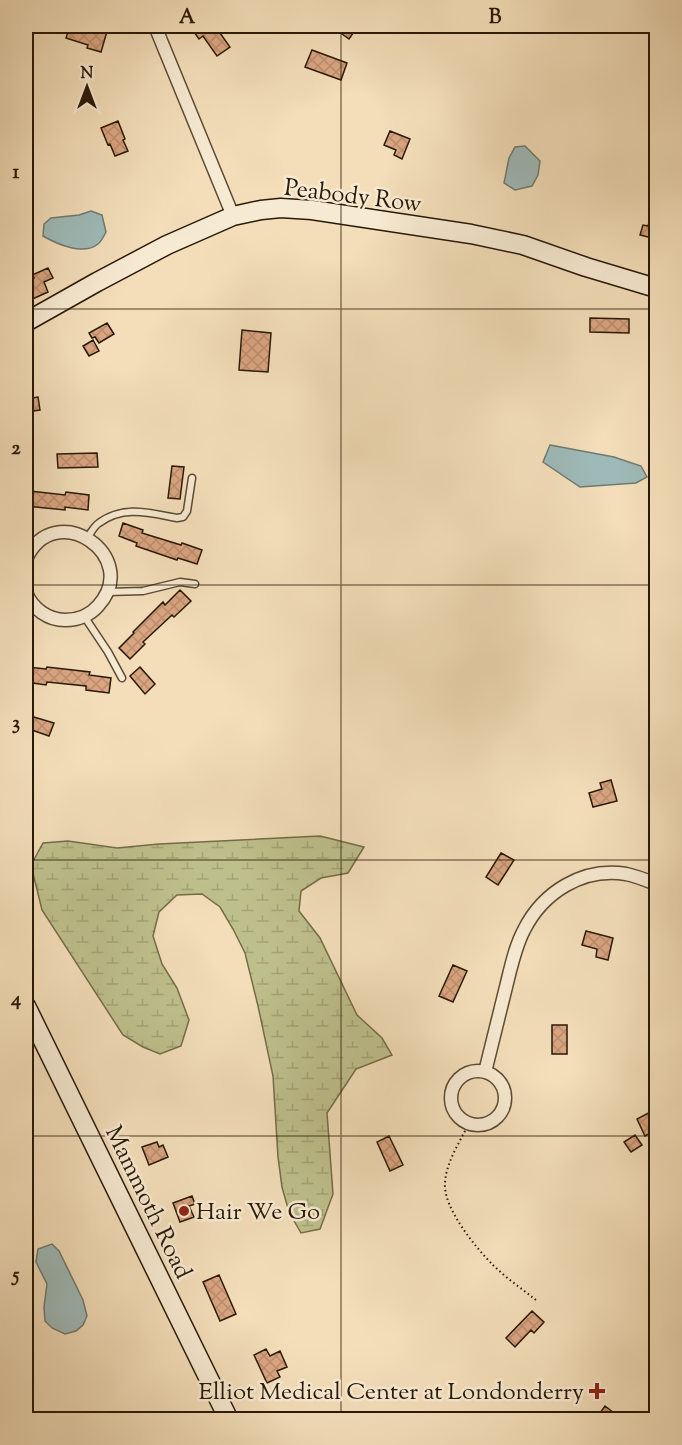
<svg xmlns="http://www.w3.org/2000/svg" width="682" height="1445" font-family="'Sorts Mill Goudy',serif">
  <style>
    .wetland { fill: url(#wetland-marsh); stroke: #746c4a; stroke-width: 1.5 }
    .water { fill: #9ebab8; stroke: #6f7a72; stroke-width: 1.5 }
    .building { fill: url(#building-cross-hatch); stroke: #291908; stroke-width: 1.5 }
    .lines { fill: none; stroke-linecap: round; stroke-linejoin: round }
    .lane-casing { stroke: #5c4a34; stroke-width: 9 }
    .street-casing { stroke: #5c4a34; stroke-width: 15 }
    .secondary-casing { stroke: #291908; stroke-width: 21 }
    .path { stroke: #291908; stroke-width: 2; stroke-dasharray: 1.5 3; stroke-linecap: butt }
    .lane { stroke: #f7ead2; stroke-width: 6 }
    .street { stroke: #f7ead2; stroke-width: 12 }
    .secondary { stroke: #f7ead2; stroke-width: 18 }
    .grid { fill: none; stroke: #291908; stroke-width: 1.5; stroke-opacity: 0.55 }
    .poi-dot { fill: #8f2418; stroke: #f7ead2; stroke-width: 2 }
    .labels { text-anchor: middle; stroke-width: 5; stroke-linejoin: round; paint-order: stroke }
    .street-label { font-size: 24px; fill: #291908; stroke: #f7ead2 }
    .poi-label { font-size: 24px; fill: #291908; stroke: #f7ead2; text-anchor: start }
    .neatline { fill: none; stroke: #291908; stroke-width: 2 }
    .grid-label { font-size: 20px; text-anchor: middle; font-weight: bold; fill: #291908 }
  </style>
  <defs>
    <pattern id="wetland-marsh" width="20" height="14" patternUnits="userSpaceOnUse" patternTransform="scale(1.5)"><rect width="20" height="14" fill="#bec08c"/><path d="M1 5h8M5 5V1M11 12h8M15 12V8" fill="none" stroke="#a3a477"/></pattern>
    <pattern id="building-cross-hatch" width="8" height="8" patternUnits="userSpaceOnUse" patternTransform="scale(1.5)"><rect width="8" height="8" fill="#daa581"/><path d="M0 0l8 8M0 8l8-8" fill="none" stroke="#bb8d6e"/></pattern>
  </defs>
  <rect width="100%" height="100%" fill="#f3deb9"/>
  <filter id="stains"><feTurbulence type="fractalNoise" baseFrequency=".00333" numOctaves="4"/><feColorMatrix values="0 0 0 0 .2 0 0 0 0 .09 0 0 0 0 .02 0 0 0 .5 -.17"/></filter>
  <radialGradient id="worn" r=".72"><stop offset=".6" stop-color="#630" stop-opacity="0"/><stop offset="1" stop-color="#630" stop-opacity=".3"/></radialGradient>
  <path class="wetland" d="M320 836 364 847 348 873 321 878 301 891 299 911 320 938 357 1015 382 1038 392 1055 356 1069 327 1113 333 1194 320 1229 301 1233 289 1212 282 1187 278 1157 273 1076 258 1006 245 953 233 929 220 907 202 894 177 895 159 912 153 936 162 964 177 988 189 1020 181 1046 160 1054 143 1047 123 1035 42 910 31 865 43 843 68 841 117 848 159 844Z"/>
  <path class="water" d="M525 146 540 161 538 175 532 186 515 190 504 183 509 158 515 147Z
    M91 211 102 215 106 232C104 236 101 242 98 244 83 256 57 244 43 236L44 224 51 218 79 215Z
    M550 445 614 457 641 466 647 477 636 483 580 487 543 462Z
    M52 1244 59 1251 83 1300 87 1316 83 1325 76 1331 65 1334 52 1328 45 1321 44 1307 47 1284 36 1262 38 1249Z"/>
  <path class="building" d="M70 26H83L94 29 95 26H100L108 28 101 52 87 48 88 45 66 38Z
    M203 26H215L230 47 217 56 203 36 199 39 194 32Z
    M331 26H358L349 39Z
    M312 50 347 63 341 80 305 67Z
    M118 121 125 139 123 140 128 151 115 156 110 144 108 145 101 128Z
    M390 131 410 139 402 159 394 155 396 150 384 145Z
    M651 215 656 216V239L640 235 643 225 648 226Z
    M48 268 53 278 44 282 48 292 28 301 26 295V282L34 278 32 275Z
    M590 318 629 319V333L590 332Z
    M107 323 114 334 99 343 95 337 92 338 89 333Z
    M242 330 271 333 268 372 239 370Z
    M93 340 99 351 89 356 83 346Z
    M38 397 40 410 26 412V399Z
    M97 453 98 467 58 468 57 454Z
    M172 466 184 467 180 499 168 498Z
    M26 487H31L30 491 65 495 66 492 89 495 88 510 65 507V510L26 506Z
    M123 523 143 530 142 533 181 545 182 543 202 550 197 564 178 558 177 560 136 546 137 543 119 536Z
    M180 590 191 601 174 617 172 615 143 642 145 644 130 659 119 648 134 633 133 632 163 602 165 605Z
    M27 667 46 669 47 667 90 672 89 675 111 678 109 693 86 690V686L47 682 46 685 26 682Z
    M140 667 155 684 145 694 130 676Z
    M27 715 54 723 49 736 26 728Z
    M611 780 617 801 593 807 589 793 602 789 600 783Z
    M501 853 514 860 498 885 486 877Z
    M586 931 613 938 608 960 596 957 597 949 582 945Z
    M453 965 467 971 453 1002 439 996Z
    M552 1025H567V1054H552Z
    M656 1109V1130L645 1136 637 1119Z
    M635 1135 642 1145 631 1152 624 1142Z
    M389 1136 403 1165 390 1171 377 1142Z
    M157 1142 159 1147 163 1145 168 1157 149 1165 142 1147Z
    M192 1196 195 1204 189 1206 194 1217 180 1222 173 1203Z
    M219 1275 236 1314 220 1321 203 1282Z
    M532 1311 544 1322 534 1333 531 1330 515 1347 506 1338Z
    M266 1349 270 1356 280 1351 287 1367 277 1371 280 1377 267 1383 254 1355Z
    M605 1406 623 1420H595Z"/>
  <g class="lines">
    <g class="lane-casing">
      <path id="lane" d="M87 538C91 533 94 526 99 523 124 505 149 513 177 518L183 517 187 511 192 478
        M107 592 143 591 180 582 195 584
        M84 616 108 652 122 678"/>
    </g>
    <g class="street-casing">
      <path id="street" d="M155 26 233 216
        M26 559C55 496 143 557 98 606 90 615 78 620 65 620 48 620 33 609 26 593
        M451 1098a27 27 0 1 1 54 0a27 27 0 1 1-54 0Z
        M485 1072C492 1043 499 1015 506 987 511 967 515 947 524 930 543 892 583 867 626 874 636 876 646 880 656 884"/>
    </g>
    <g class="secondary-casing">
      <path id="secondary" d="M26 322 97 282 167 245 233 216 261 210 281 208 312 210 471 234 523 245 586 267 656 288
        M26 1006 229 1420"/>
    </g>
    <path class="path" d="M469 1123C460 1142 446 1162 445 1183 443 1208 476 1248 493 1265 506 1278 522 1289 536 1300"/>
    <use href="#lane" class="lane"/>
    <use href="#street" class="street"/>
    <use href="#secondary" class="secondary"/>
  </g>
  <path class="grid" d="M341 26V1420M26 309H656M26 585H656M26 860H656M26 1136H656"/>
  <g class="poi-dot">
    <circle cx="184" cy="1211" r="6"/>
    <path d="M594 1382h6v6h6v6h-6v6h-6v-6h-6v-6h6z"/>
  </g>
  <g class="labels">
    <g class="street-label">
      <text transform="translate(353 195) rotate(7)" y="8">Peabody Row</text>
      <text transform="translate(149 1202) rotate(64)" y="8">Mammoth Road</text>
    </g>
    <g class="poi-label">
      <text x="196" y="1219">Hair We Go</text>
      <text x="584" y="1399" text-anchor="end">Elliot Medical Center at Londonderry</text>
    </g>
  </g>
  <rect width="682" height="1445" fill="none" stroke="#f3deb9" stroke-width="66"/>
  <g transform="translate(87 87)" stroke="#f7ead2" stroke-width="4.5" paint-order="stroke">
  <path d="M0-4.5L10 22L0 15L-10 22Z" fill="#291908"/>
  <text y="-9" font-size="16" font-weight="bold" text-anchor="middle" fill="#291908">N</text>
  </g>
  <rect x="33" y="33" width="616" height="1379" class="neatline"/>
  <g class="grid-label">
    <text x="187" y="23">A</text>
    <text x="495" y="23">B</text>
    <text x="16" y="178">1</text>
    <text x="16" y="454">2</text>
    <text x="16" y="729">3</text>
    <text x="16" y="1005">4</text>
    <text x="16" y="1281">5</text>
  </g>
  <rect width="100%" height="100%" filter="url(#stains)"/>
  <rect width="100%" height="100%" fill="url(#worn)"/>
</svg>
